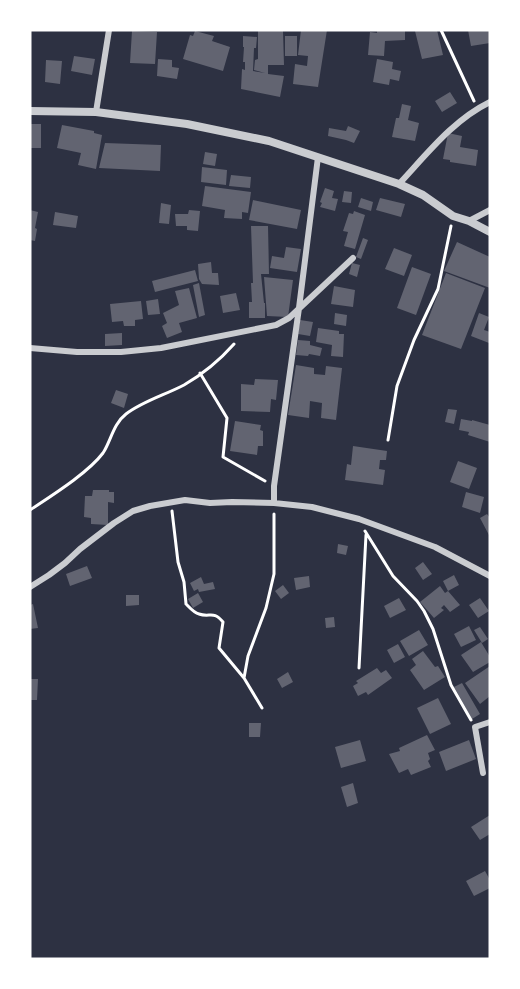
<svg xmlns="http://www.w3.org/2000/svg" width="520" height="989" font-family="Manrope,sans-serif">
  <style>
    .building { fill: #626471 }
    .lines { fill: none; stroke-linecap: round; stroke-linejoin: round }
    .path { stroke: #fff; stroke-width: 3 }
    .minor { stroke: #caccd0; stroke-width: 6 }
    .tertiary { stroke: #caccd0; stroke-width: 8 }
  </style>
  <rect width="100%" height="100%" fill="#2d3142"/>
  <path class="building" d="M301 30H327L318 87 293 84 295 64 307 66 308 56 298 55Z
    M377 30H405V40L385 41 384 56 368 55 370 32 377 33Z
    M420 30H437L443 55 422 59 415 31Z
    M468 30H490V43L471 46Z
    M132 31 157 32 155 64 130 63Z
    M195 31 214 36 212 41 230 47 223 71 183 59 190 35 193 36Z
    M258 31H283L284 65H268V74L284 76 280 97 241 89 242 69 245 70V62H243L244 47H243V36L257 37 256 48H254L253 71 265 73 254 70 255 60 258 59Z
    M285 36H297V56H285Z
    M74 56 95 59 92 75 71 71Z
    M158 59 172 60V67L179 68 177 79 157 76Z
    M377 59 393 62 392 69 401 71 399 81 390 79 389 85 373 82Z
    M46 60 62 61 60 84 45 82Z
    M450 92 457 103 442 112 435 101Z
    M402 104 411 106 408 120 419 123 415 141 392 137 396 118H399Z
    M30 124H41V148H30Z
    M62 125 94 131V133L102 135 96 169 78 165 81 153 57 148Z
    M348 126 360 131 354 143 346 140 328 136 329 128 346 131Z
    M448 133 462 136 460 147 478 150 476 166 450 162V160L443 159Z
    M105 143 161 145 160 171 99 168Z
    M205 152 217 154 215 166 203 164Z
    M202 167 227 170 226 185 201 182Z
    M231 175 251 177 250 188 229 186Z
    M205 186 251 192 248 213 242 212V219L224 218 225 210 202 206Z
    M325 188 334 191 332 198 338 199 335 211 320 207 322 203 320 202Z
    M344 191 352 192 351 203 342 202Z
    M361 198 373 202 371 211 358 207Z
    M380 198 405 204 401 217 376 210Z
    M253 200 301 210 297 229 249 220Z
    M161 203 171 205 169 224 159 223Z
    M30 210 38 212 35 228 37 229 35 241 30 240Z
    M189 210 200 211 198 231 187 230V226H176L175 214H188Z
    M354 211 365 215 355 249 344 246 348 232 343 231 349 213 353 214Z
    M55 212 78 216 76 228 53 225Z
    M251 226H268L269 274H261L264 303H265V318H249V302H252L251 283H253Z
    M363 238 368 240 361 259 356 257Z
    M457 242 490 257V288L444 271Z
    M286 247 301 249 297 272 270 268 272 256 284 258Z
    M394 248 412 255 404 276 385 269Z
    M211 262 212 273H218L219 285 202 284 199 279 198 264Z
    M352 263 360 265 357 277 349 274Z
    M412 267 431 274 416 315 397 308Z
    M195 270 198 281 155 292 152 281Z
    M446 273 485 288 461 349 422 335Z
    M264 277 293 280 288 317 267 316Z
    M199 283 205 315 199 317 193 285Z
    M334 286 355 290 353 307 331 304Z
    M189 288 197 318 179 323 182 332 167 338 162 326 167 323 163 313 179 305 175 291Z
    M236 293 240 310 223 313 220 296Z
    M158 299 160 314 148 315 146 301Z
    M141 301 143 319 135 320V326H124L123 321 112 322 110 304Z
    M335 313 347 315 346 326 334 324Z
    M479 313 489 317 484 330 490 332V341L489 343 471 336Z
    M300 320 313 322 310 336 298 334Z
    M318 328 339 331V334H344L343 357 331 356 332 345 316 342Z
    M122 333V345L105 346V334Z
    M298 340 310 341V345L322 348 320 356 309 354 308 356 296 355Z
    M296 365 314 368V374L325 375 326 366 342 368 336 420 321 418 322 403 310 401 309 418 288 415Z
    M255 379 278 380 276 400 271 399 270 412 241 411V384L254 385Z
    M116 390 128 394 124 408 111 403Z
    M448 409 457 410 454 424 445 422Z
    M461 419 472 421V420L490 425V442L468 435 469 432 459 430Z
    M235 421 261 425 260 430 263 431V446H258L257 455 230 451Z
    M353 446 387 451 386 460H380L379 469 385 470 383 485 345 480 347 464 351 465Z
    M458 461 477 468 469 489 450 482Z
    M93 490H109V492H114V503L108 502V525L91 524V518L84 517 85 496H92Z
    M466 492 484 497 480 513 462 507Z
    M487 514 490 518V537L480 518Z
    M338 544 348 546 346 555 337 553Z
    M423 562 432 574 423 580 415 568Z
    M87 566 92 578 70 586 66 574Z
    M454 575 459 585 448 591 443 581Z
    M309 576 310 587 296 590 294 578Z
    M201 577 204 584 213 582 215 589 199 592 198 589 194 591 190 583Z
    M283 585 289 593 281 599 275 591Z
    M440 586 445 593 448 591 460 605 450 612 444 605 441 608 444 610 434 618 420 602Z
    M198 593 203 602 193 608 188 599Z
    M126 595H139V605L126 606Z
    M399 598 406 610 390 618 384 606Z
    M480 598 489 611 478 618 469 605Z
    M33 604 38 628 30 629V605Z
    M334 617 335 627 326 628 325 618Z
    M469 626 476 640 461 647 454 634Z
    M480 627 488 639 482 643 474 630Z
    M419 630 428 645 409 656 400 641Z
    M481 642 490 657V662L473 672 461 655Z
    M398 644 405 657 394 663 387 650Z
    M423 651 435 667 438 666 445 677 424 690 410 670 416 665 412 659Z
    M490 666V696L480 704 465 683Z
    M377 668 381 673 386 670 392 678 368 695 366 692 358 696 353 686 358 683 356 681Z
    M288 672 293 682 282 688 277 679Z
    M30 679H38L37 700H30Z
    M462 683 480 714 472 719 454 687Z
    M438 698 451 724 430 734 417 708Z
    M249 723H261L260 737H249Z
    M427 735 435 750 428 753 430 759 428 761 431 767 411 775 408 769 399 773 389 754 400 751 399 748Z
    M360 740 366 761 341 768 335 747Z
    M469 740 476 759 446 771 439 752Z
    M353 783 358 803 347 807 341 787Z
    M490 815V834L480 840 471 827Z
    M485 871 490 880V888L474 896 466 881Z"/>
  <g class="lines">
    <path class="path" d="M441 30 474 101
      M200 373 227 418 223 457 265 481
      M388 440 397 386 414 340 438 289 451 226
      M30 510C51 496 88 473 103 453 111 441 113 424 126 414 143 401 165 395 184 385 203 374 219 361 234 344
      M172 511 178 562 184 582 186 604C190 608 194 613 199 614 210 618 213 610 223 622L219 648 244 678 262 708
      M365 531 393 576 417 601 424 611 433 629 451 685 471 720
      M359 668 366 535
      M244 678 248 656 266 608 274 574V514"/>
    <path class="minor" d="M96 112 109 30
      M399 184C427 154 453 120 490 102
      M469 221 490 210
      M30 348 77 352H121L161 348 276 325 289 318 353 258
      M274 503V486L299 308 318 157
      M30 587 49 575 65 563 80 549 114 523 133 511 150 506 185 500 210 503 232 502 274 503 312 507 359 519 435 547 490 576
      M483 773 475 727 490 722"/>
    <path class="tertiary" d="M30 111 96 112 187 124 269 141 399 184 423 195 453 216 469 221 490 232"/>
  </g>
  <rect width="520" height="989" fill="none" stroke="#ffffff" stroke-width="63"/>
</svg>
